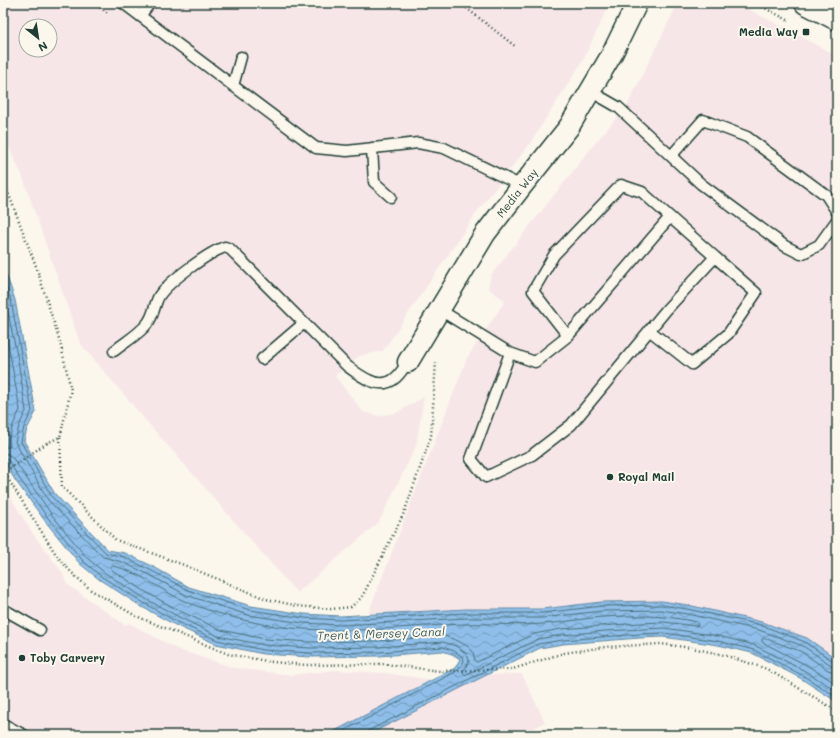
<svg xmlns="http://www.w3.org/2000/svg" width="840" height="738" font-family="Mali,sans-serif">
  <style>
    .built { fill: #f7e6e8; fill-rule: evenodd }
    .water { fill: url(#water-waves); stroke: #628aa1 }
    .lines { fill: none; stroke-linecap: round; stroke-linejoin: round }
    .shore { stroke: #4b717c; stroke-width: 1 }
    .service-casing { stroke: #1f3d34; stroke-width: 13 }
    .minor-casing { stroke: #1f3d34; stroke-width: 23 }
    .tertiary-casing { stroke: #1f3d34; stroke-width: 25 }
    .path { stroke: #1f3d34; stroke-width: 2.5; stroke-dasharray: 1 3; stroke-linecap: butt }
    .service { stroke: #fbf7ec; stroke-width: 10 }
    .minor { stroke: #fbf7ec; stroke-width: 20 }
    .tertiary { stroke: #fbf7ec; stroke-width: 22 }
    .path-bridge { stroke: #1f3d34; stroke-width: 2.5; stroke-dasharray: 1 3; stroke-linecap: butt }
    .poi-dot { fill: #1f3d34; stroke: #fbf7ec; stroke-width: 1.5 }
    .labels { text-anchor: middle; stroke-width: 4; stroke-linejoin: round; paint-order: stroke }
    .poi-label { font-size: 11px; font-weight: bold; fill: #1f3d34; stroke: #fbf7ec; text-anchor: start }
    .street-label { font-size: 11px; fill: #1f3d34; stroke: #fbf7ec }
    .water-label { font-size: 12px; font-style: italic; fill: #3b5d61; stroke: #fbf7ec }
  </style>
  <defs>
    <pattern id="water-waves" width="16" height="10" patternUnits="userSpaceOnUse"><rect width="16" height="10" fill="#8ebee9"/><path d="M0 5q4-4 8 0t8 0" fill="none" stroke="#739cbe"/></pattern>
  </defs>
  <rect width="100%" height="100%" fill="#fbf7ec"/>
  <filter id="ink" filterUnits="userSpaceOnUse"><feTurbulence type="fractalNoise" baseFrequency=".025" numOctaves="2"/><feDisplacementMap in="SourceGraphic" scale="8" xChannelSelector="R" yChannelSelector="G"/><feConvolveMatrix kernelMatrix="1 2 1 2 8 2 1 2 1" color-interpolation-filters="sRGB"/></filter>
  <g filter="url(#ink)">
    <path class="built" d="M3 3H610L582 62 529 145 477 212 383 351 359 356 335 376 363 412 378 416 396 413 424 397 416 446 379 522 297 593 141 415 80 343 22 175 3 135ZM26 26H50V50H26Z
      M678 3H737L837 56V659L807 638 762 622 688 605 601 602 542 609 368 614 467 358 505 301 488 288 491 275 596 142 627 106Z
      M3 485 33 534 62 572 67 584 125 625 129 623 179 650 235 668 292 675 336 670 385 673 433 680 327 735H3Z
      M522 674 545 722 522 735H368L485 675Z"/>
    <path class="water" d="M3 265 15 300 36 412 27 429 24 441 55 494 108 550 125 553 152 566 189 587 251 606 304 614 340 616 466 609H542L601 602 662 601 688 605 762 622 807 638 837 659V702L800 678 752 653 718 645 663 637 640 638 563 644 540 648 368 735H327L455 668 460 659 452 654 442 651 380 656 310 657 263 654 216 644 175 625 142 607 100 580 80 564 45 521 15 480 3 460Z"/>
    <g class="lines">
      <path class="shore" d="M3 277 11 301 32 411 24 427 21 442 52 497 106 553 124 557 150 570 188 590 250 610 304 618 341 620 466 613H542L602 606 662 605 687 609 761 625 805 642 833 661 837 662
        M3 292 6 303 18 360 26 411 19 426 15 442 48 500 103 557 122 562 148 574 186 595 248 615 303 623 341 625 466 618H542L602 611 661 610 687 614 759 630 803 646 831 665 837 667
        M3 316 20 410 13 425 9 439 10 447H3
        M3 453 8 454 12 457 52 515 87 558 105 573 146 599 179 617 218 636 264 645 310 648 379 647 443 642 456 646 467 654 469 661 463 672 465 675 538 639 562 635 605 631 664 628 719 636 754 645 805 671 837 691
        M3 458 8 460 19 478 48 518 83 561 102 577 144 603 177 622 217 640 263 650 310 653 380 652 443 647 454 651 463 657 464 661 457 671 336 735
        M113 566C139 571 160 590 184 601 220 616 265 627 304 629 357 633 411 626 464 624 490 623 517 626 543 624 563 623 583 618 603 617 635 615 666 615 697 622L698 625 696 626 664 622 640 623 561 629 534 634 477 662 475 661 473 652 469 647 458 641 445 636 379 641 310 642 265 639 221 630 182 612 149 594 112 570 111 568Z
        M837 673 828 670 800 651 764 638 762 639V642L808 666 837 684
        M367 735V732L370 730 538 644 563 640 640 634 664 633 718 641 754 650 802 675 837 697"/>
      <g class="service-casing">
        <path id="service" d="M123 3 316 148 347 151 418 143 444 148 522 186
          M140 16 150 3
          M233 86 241 57
          M590 91 618 107 701 184 785 246 801 254 819 245 837 220
          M372 148 374 182 391 197
          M671 156 703 120 747 137 826 195 837 212
          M440 310 510 353 535 362 568 336 670 217 715 257 667 309 571 425 532 455 486 477 471 459 510 353
          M649 330 692 364 728 334 756 293 715 257
          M568 336 533 291 554 255 621 185 642 192 670 217
          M114 351C125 342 138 335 147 324 154 316 154 305 159 296 168 282 209 252 225 247L230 249 347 366C359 375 379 391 394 379 400 375 404 367 408 362
          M262 359 304 323
          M3 609 40 630
          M3 724 24 735"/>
      </g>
      <g class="minor-casing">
        <path id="minor" d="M408 362 485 234 522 186 569 127 612 54 637 3"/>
      </g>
      <g class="tertiary-casing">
        <path id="tertiary" d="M806 3 837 19"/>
      </g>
      <path class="path" d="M93 3 108 13
        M460 3 516 47
        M755 3 788 20
        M3 179 36 266 60 342 71 390 60 437 47 443
        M60 437 62 487 116 540 184 565 266 599 298 606 331 609 351 607 362 597 404 513 431 437 436 361
        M3 471 57 556 71 572 91 590 136 616 228 654 272 662 306 665 384 664 440 671 513 669 564 653 605 647 661 644 692 648 724 655 767 669 837 711"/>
      <use href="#service" class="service"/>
      <use href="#minor" class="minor"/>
      <use href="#tertiary" class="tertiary"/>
      <path class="path-bridge" d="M3 473 47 443"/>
    </g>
  </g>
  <g class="poi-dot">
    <rect x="802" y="28" width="8" height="8" rx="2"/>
    <circle cx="610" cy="477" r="4"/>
    <circle cx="22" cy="658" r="4"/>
  </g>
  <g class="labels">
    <g class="poi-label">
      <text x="798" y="36" text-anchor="end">Media Way</text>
      <text x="618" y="481">Royal Mail</text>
      <text x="30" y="662">Toby Carvery</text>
    </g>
    <g class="street-label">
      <text transform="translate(517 193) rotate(-52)" y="4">Media Way</text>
    </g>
    <g class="water-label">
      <text transform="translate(381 634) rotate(-2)" y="4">Trent &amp; Mersey Canal</text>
    </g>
  </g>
  <rect width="840" height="738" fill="none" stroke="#fbf7ec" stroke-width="16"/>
  <rect x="8" y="8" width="824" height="722" fill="none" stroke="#1f3d34" stroke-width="1.5" filter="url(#ink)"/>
  <g transform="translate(38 38) rotate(150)"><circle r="19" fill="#fbf7ec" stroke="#a3ada2"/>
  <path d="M0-3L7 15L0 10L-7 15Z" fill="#1f3d34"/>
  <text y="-6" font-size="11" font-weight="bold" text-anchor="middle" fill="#1f3d34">N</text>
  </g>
</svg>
